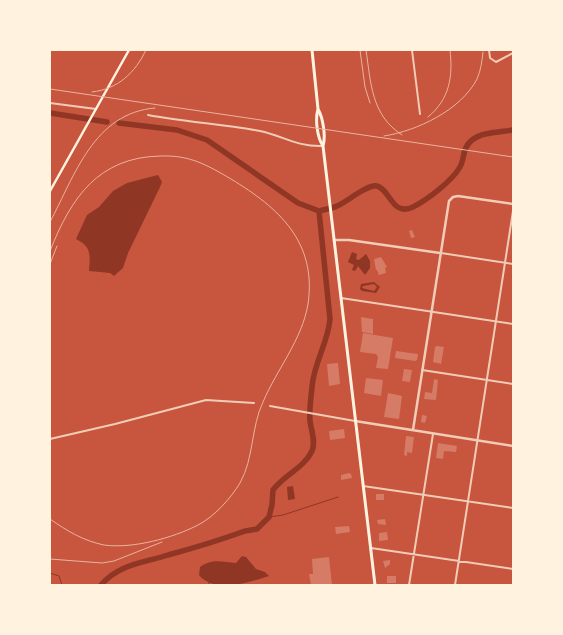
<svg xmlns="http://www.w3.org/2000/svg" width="563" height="635" font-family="'Archivo Narrow',sans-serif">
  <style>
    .water { fill: #8f3625; fill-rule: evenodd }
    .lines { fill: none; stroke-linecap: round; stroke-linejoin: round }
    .stream { stroke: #8f3625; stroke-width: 1 }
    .river { stroke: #8f3625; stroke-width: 5.5 }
    .building { fill: #d67c66 }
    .minor { stroke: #f1ccb7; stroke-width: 2 }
    .tertiary { stroke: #f1ccb7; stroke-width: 2.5 }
    .secondary { stroke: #fff3e0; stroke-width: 2.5 }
    .primary { stroke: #fff3e0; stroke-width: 3 }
    .rail { stroke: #e9b49f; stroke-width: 1 }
  </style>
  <rect width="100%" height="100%" fill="#c8553d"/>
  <path class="water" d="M158 175 162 182 160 187 128 253 123 268 114 276 110 273 89 271C90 255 92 247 76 239L87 215 99 207 113 191 127 183Z
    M352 252 357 254 356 259 359 260 366 254 370 261V268L365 275 358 266 355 271 352 270 354 265 348 262Z
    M374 282 380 287 376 293 362 291 360 289 361 284ZM374 284 377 287 374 291 362 288 363 286Z
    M293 486 295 499 288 500 287 487Z
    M242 556 246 557 256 569 265 572 269 576C250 582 214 594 199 575L200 567C212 558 223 562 236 563Z"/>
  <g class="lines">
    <path class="stream" d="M269 517 283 515 338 497
      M50 573 59 576 62 585
      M209 585V582"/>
    <path class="river" d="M50 113 107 122
      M119 123 177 130 207 140 298 203 319 211
      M319 211C325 209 331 209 337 206 347 202 367 184 377 186 390 189 392 217 413 207 427 200 452 181 460 167 465 158 462 148 472 140 482 132 501 132 513 130
      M101 585C119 564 143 563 168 555 194 548 220 540 245 531L257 529 269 517 272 505 273 490C284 475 304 468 312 451 316 441 311 430 310 421 309 410 311 398 312 387 314 362 328 343 330 319L319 211"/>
  </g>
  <path class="building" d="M412 230 415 237 411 238 409 231Z
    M381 257 387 267 385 268 386 273 379 275 377 270H376L374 259Z
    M361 317 373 319V334L362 332Z
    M363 333 393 338 388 369 376 368 378 357 376 354 360 352Z
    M437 346 444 347 441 364 433 362 435 347Z
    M396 351 418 354 417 360 415 361 395 358Z
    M338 363 340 384 329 386 327 364Z
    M404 369 412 370 410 382 402 381Z
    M366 378 383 380 381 396 364 393Z
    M434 379 438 380 436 400 424 399 425 392 432 393Z
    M388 393 402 396 399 419 384 417Z
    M422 415 427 416 425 423 421 422Z
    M344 429 345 438 330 440 329 431Z
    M406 436 414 437 412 453 407 452V456L404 455Z
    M438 443 457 446 456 452 444 451 443 459 436 458Z
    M349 473 351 474 352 478 341 480V475Z
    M376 494H384V500H376Z
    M385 519 386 525 378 524 377 520Z
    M349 526 350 532 336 534 335 527Z
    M387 532 388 540 379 541V533Z
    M329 557 332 585H311L309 574H313L312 559Z
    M390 560V564L385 568 383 561Z
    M387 576H396V583H387Z"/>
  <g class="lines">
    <path class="minor" d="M412 50 420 114
      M489 50 490 58 496 62 513 53
      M50 103 96 109
      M148 115C185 122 223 124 260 131 283 136 297 147 323 146
      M441 253 513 264
      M341 298 513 324
      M422 370 513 384
      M270 406 355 421
      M50 439 115 424 206 400 254 403
      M363 486 513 508
      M371 548 513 569
      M409 585 433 434
      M455 585 513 211"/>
    <path class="tertiary" d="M334 240H349L440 253
      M355 421 513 446
      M413 430 449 201 453 197 458 196 513 204"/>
    <path class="secondary" d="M50 191 129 50"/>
    <path class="primary" d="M312 50 318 109C323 118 326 136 323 146L375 585
      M318 109C315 119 317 137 323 146"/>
    <path class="rail" d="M360 50 365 87 370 103
      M366 50C371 83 371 115 402 135
      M50 89 513 157
      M92 92C118 89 135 73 146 50
      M428 117C450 99 453 76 450 50
      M384 136C417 131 461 110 477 79 481 70 482 61 483 52
      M50 222C75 175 94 113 155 108
      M50 251C71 198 98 157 161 156 190 155 207 165 231 179 279 208 317 242 308 304 302 340 277 369 263 402 251 427 254 458 240 483 231 498 214 517 198 525 173 538 132 549 104 545 84 541 67 531 50 519
      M50 264 57 246
      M50 559 102 563 114 561 162 542"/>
  </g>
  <rect width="563" height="635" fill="none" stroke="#fff3e0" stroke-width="102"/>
</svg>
